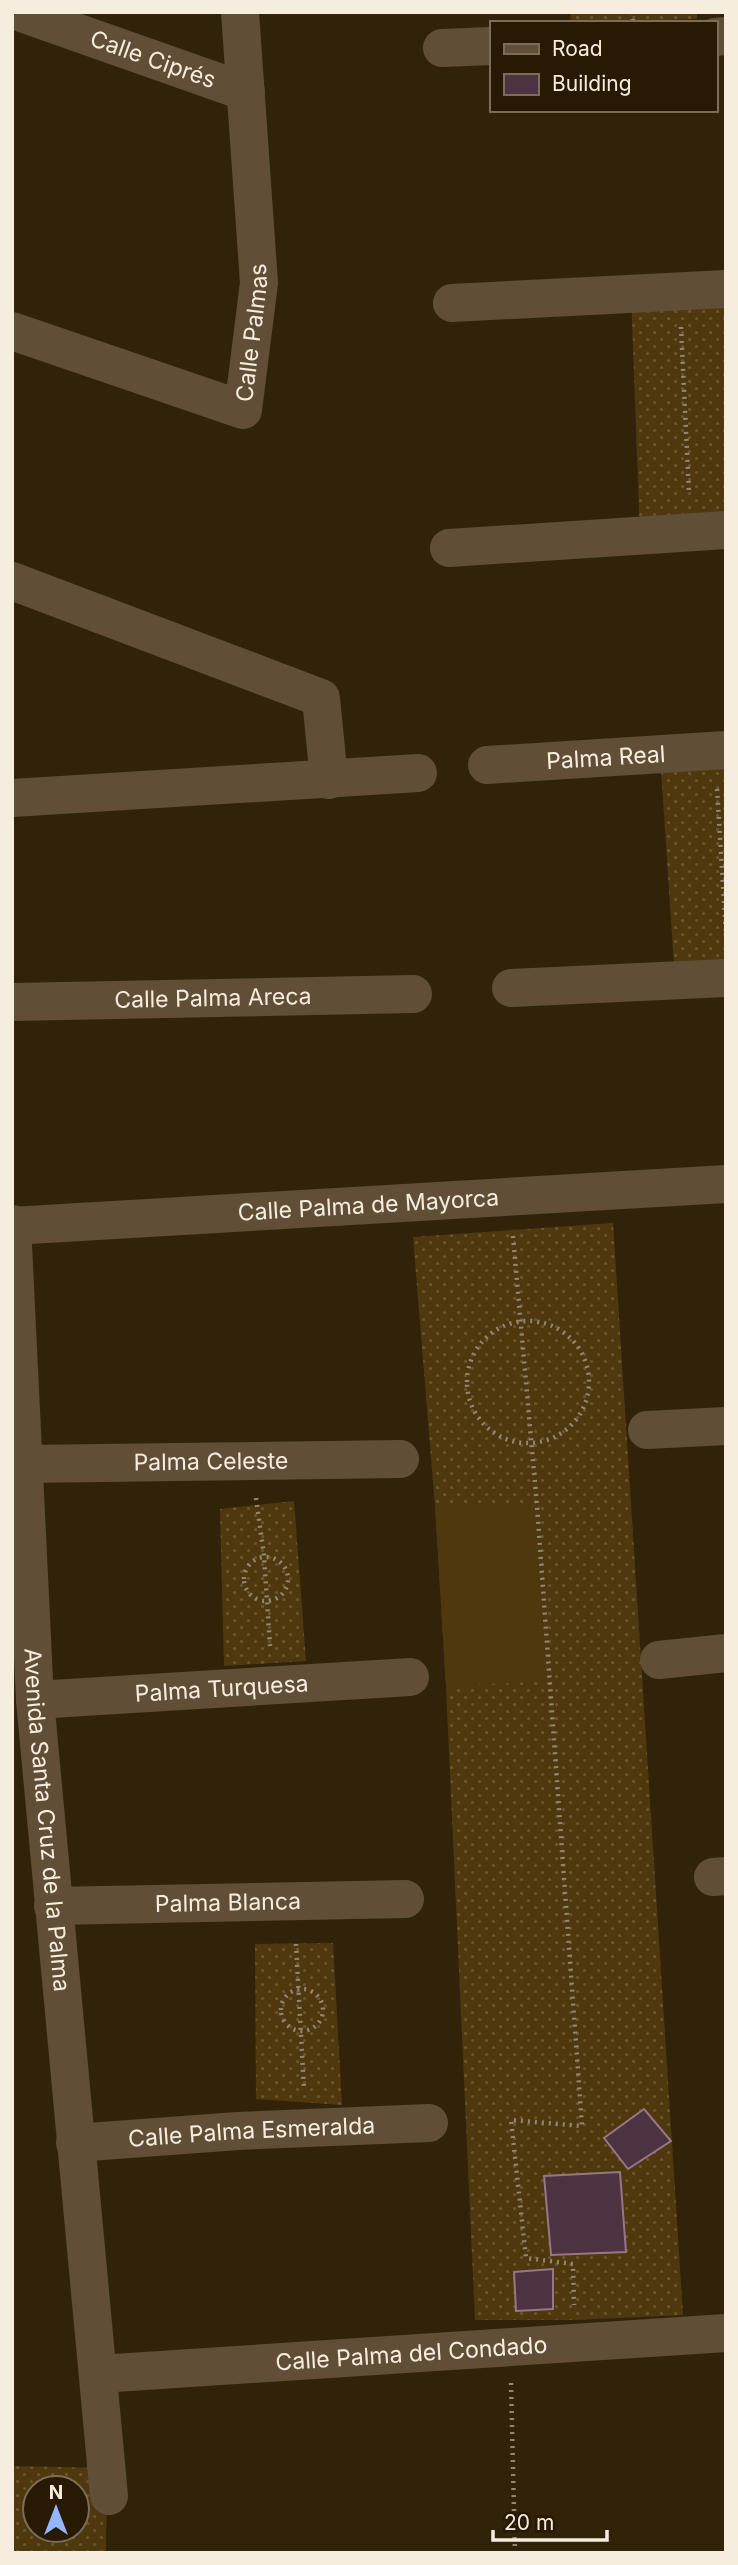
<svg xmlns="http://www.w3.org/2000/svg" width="738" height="2565" font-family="Inter,sans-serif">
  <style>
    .grass { fill: url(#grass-dots); fill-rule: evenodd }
    .garden { fill: #4f380e }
    .building { fill: #4d3341; stroke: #967786; stroke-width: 2 }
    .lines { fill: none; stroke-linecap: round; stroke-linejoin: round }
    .path { stroke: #938773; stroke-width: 4.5; stroke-dasharray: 2 5; stroke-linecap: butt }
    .minor { stroke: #604f36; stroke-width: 38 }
    .labels { text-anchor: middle; stroke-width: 7; stroke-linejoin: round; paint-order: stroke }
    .street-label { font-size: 23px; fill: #f7eddf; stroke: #271902 }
  </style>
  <defs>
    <pattern id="grass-dots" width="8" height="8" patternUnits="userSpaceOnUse" patternTransform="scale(1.75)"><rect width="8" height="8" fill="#4f380e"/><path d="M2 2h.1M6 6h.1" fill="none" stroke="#695531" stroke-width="1.8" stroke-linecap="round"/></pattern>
  </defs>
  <rect width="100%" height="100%" fill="#31230a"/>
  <path class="grass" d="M570 12H697V19L571 23Z
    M726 289V530L640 536 631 294Z
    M726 750V978L675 980 660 754Z
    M613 1223 683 2315 574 2320H475L446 1686 435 1506 413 1237Z
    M294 1501 306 1661 224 1666 220 1509Z
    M333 1943 342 2105 256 2099 255 1944Z
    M12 2466 107 2468 106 2553H12ZM35 2488H77V2530H35Z"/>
  <path class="garden" d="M435 1506H537L550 1681 446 1686Z"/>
  <path class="building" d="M644 2109 671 2141 628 2169 604 2138Z
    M620 2172 626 2252 551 2255 544 2176Z
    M553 2269V2309L516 2311 514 2272Z"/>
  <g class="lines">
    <path class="path" d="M632 12 633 23
      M681 327 689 493
      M717 789 726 934
      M513 1236 537 1506 582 2126 511 2120 526 2258 573 2264 574 2305
      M467 1382a61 61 0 1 1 122 0a61 61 0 1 1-122 0Z
      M256 1498 264 1556 270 1646
      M244 1579a22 22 0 1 1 44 0a22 22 0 1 1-44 0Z
      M296 1944 304 2090
      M281 2010a21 21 0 1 1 42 0a21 21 0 1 1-42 0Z
      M511 2383 515 2553"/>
    <g class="minor">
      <path id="s1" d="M19 12 246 92"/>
      <path d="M715 37 726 36"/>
      <path d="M442 48 491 46"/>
      <path d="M452 303 726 289"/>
      <path id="s2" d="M12 331 243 410 259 283 240 12"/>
      <path d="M449 548 726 530"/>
      <path d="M12 581 321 698 329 780"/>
      <path id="s3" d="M487 765 726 750"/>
      <path d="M12 798 418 773"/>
      <path d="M511 988 726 978"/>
      <path id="s4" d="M12 1002 413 994"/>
      <path id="s5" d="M12 1224 35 1700 109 2496"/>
      <path id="s6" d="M12 1226 726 1184"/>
      <path d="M647 1430 726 1426"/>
      <path id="s7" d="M24 1464 400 1459"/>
      <path d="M659 1660 726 1653"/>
      <path id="s8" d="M35 1700 410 1677"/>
      <path d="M713 1877 726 1876"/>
      <path id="s9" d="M53 1906 405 1899"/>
      <path id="s10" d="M75 2143 238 2131 429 2123"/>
      <path id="s11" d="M99 2374 726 2333"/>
    </g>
  </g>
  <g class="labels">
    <g class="street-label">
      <text dy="8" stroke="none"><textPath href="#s1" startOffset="142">Calle Ciprés</textPath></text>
      <text dy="8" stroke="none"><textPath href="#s2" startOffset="322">Calle Palmas</textPath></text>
      <text dy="8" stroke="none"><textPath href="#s3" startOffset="119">Palma Real</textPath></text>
      <text dy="8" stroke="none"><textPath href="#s4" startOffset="201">Calle Palma Areca</textPath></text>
      <text dy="8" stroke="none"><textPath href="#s6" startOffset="357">Calle Palma de Mayorca</textPath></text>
      <text dy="8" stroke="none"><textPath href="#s7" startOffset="187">Palma Celeste</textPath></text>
      <text dy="8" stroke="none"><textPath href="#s8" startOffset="187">Palma Turquesa</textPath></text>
      <text dy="8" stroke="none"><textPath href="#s5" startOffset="597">Avenida Santa Cruz de la Palma</textPath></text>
      <text dy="8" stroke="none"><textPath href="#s9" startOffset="175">Palma Blanca</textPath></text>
      <text dy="8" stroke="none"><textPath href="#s10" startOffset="177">Calle Palma Esmeralda</textPath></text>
      <text dy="8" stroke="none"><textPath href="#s11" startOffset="313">Calle Palma del Condado</textPath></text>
    </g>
  </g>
  <rect width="738" height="2565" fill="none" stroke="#f7eddf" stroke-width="28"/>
  <rect x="490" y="21" width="228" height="91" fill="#271902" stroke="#7a6e5a" stroke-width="2"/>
  <rect x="504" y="44" width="35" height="10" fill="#604f36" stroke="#7a6e5a" stroke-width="2"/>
  <text x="552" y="56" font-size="21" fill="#f7eddf">Road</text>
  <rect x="504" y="74" width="35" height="21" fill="#4d3341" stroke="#7a6e5a" stroke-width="2"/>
  <text x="552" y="91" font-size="21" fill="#f7eddf">Building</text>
  <g transform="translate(56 2509)"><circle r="33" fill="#271902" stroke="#7a6e5a" stroke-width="2"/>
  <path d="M0-5L12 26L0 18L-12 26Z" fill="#93b7fd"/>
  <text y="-10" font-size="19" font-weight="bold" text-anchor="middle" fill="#f7eddf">N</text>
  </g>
  <path d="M493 2530v10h114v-10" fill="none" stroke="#f7eddf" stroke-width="3.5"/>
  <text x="504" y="2530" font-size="21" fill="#f7eddf" stroke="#271902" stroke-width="5" paint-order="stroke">20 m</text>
</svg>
